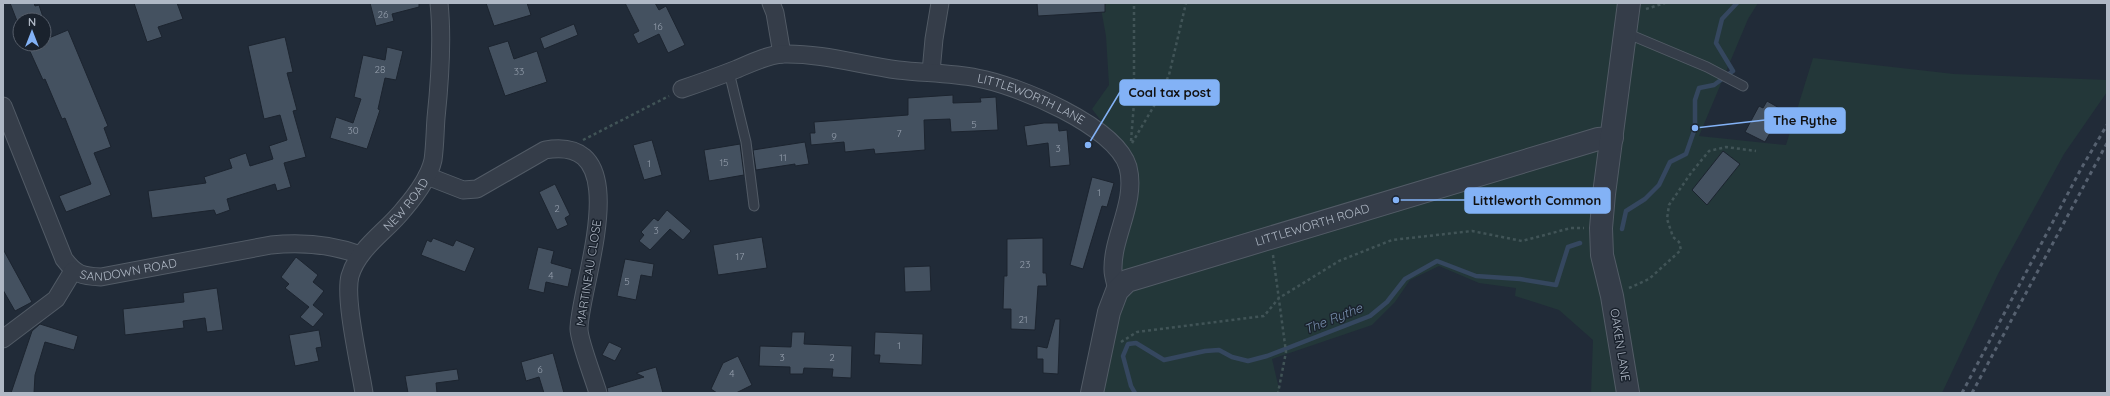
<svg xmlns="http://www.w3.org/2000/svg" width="2110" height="396" font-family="Quicksand,sans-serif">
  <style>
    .green { fill: #233739 }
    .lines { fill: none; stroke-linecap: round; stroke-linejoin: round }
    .stream { stroke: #35475f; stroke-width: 4.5 }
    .building { fill: #445160; stroke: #1c242f }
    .service-casing { stroke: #525b66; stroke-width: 11 }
    .minor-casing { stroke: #525b66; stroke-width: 19 }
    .tertiary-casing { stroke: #525b66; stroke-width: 24 }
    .path { stroke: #415457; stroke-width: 2.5; stroke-dasharray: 3 3; stroke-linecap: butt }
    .service { stroke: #353d49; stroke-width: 9 }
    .minor { stroke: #353d49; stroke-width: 17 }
    .tertiary { stroke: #353d49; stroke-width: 22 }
    .rail { stroke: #566170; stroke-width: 3; stroke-dasharray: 4 4; stroke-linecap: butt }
    .labels { text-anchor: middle; stroke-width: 3; stroke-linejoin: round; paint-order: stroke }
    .number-label { font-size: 10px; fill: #949eac }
    .street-label { font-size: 12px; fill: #afb8c5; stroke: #1a222d }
    .water-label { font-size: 13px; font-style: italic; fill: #778fad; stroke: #1a222d }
    .leader { fill: none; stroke: #83b2f6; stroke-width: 1.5 }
    .callout-dot { fill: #83b2f6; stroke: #1a222d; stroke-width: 1.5 }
    .callout { fill: #83b2f6; stroke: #83b2f6; stroke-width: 1.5 }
    .callout-label { font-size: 13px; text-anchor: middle; font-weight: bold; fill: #111 }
  </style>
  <rect width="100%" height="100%" fill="#212b38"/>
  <path class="green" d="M1100 3H1758L1748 19 1699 136 1786 145 1813 58 1954 74 2107 80V92L2064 154 1998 274 1942 393H1591L1593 340 1559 310 1515 296 1516 288 1479 283 1439 266 1410 280 1395 302 1372 325 1272 359 1280 393H1092L1129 192 1112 135 1092 109 1109 85 1106 36Z"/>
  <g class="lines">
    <path class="stream" d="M1622 229 1626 211 1645 199 1659 185 1670 162 1686 154 1695 128V100L1699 88 1714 85 1733 71 1716 43 1722 19 1737 3
      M1135 393 1131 386 1123 356 1128 344 1136 343 1164 360 1205 351 1219 350 1232 357 1248 361 1267 356 1370 316 1387 302 1405 279 1437 261 1476 276 1520 279 1556 285 1568 247 1580 243"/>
  </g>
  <path class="building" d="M10 3H34L35 6 39 5 43 17 34 20 17 21Z
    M134 3H177L183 19 158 27 162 37 147 42Z
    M370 3H419V7L392 14 394 21 376 26Z
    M486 3H527L531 15 494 26Z
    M625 3H655L659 10 666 6 685 45 668 53 659 34 638 44 633 34 639 31Z
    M1037 3H1105V12L1038 16Z
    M574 24 578 35 544 49 540 38Z
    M68 30 108 126 104 128 111 147 94 153 111 195 66 212 59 196 91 184 65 118 62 119 45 79 43 80 28 47 35 44H44V40Z
    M285 37 293 72 287 73 297 110 293 111 306 157 284 163 291 187 277 191 275 184 227 199 230 210 216 215 214 210 152 218 148 191 206 183 204 177 232 168 229 159 246 153 250 166 273 159 269 146 287 140 280 115 264 119 248 46Z
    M508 41 514 59 537 51 547 82 505 96 488 47Z
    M387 47 403 51 396 80 385 78 378 109 380 110 367 149 330 138 336 117 353 123 361 99 354 97 363 55 385 60Z
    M953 95V103L981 102 980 98 996 97 998 130 951 132 950 119 924 120 925 150 875 154 874 149 845 152 844 142 811 145 810 133H815L814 122 908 115V98Z
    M1767 101 1781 109 1777 116 1779 117 1765 142 1745 132 1759 106 1763 108Z
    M1044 123H1058L1059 131 1067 130 1070 165 1050 167 1048 143 1027 146 1024 126Z
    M652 140 662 175 644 180 633 145Z
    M805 142 809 164 795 166V164L756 170 753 150Z
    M740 144 744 175 709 181 704 150Z
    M1723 151 1740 164 1707 205 1692 190Z
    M1092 177 1114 183 1107 207 1102 206 1083 269 1070 265Z
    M555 184 570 215 565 218 568 225 557 230 539 192Z
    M667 210 691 231 683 240 670 229 650 250 639 241 644 235 641 232 654 218 658 221Z
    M762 237 767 268 718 275 713 245Z
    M433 238 453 246 456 240 475 248 465 272 421 255 427 240 431 242Z
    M1043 238V273H1046L1047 286H1038L1035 330 1011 329V309H1003L1004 276H1007V239Z
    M538 247 554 251 551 263 572 269 568 287 546 282 544 293 528 289Z
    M3 249 32 302 15 311 3 290Z
    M296 257 318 275 313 282 324 291 313 305 324 314 313 327 300 317 309 307 285 288 289 284 281 277Z
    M625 259 654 264 652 277 641 275 636 300 617 296Z
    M930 266 931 291 905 292 904 267Z
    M217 288 223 330 207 332 205 318 183 321 184 328 125 335 123 309 184 302 183 293Z
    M1055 319H1060L1058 374 1043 373V359H1037V346L1047 348Z
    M40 324 78 336 74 350 45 342 35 375 34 393H11L32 331Z
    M319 330 322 347 316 348 319 361 295 366 289 335Z
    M792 332H805L804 344 852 346 851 378 832 377 833 369 804 368 803 374H790V367L759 366 760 346 791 347Z
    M875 332 923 334 922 365 879 363 880 355H874Z
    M609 342 622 348 615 361 602 355Z
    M553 353 564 393H544L539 377 526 381 521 362Z
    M738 356 752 385 736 393H717L711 389 723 363Z
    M656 367 663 393H608L607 388 644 377 636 373Z
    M457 369 459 380 436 383 437 393H408L405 376Z"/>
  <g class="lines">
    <g class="service-casing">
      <path id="service" d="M1626 33 1707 67 1743 86
        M729 72 746 142 754 206"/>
    </g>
    <g class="minor-casing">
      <g id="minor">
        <path d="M771 3 775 13 782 54"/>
        <path d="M931 72 934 39 940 3"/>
        <path id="s1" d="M682 89C700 83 719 76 737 69 751 63 767 55 783 54 822 53 860 65 898 70 924 73 951 73 977 78 1017 85 1116 126 1128 167 1137 202 1112 236 1113 270 1113 276 1116 284 1117 291"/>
        <path id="s2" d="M3 106 64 259C76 275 82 276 101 277L271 245C302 242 331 244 360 255"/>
        <path d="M427 176 463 190 477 189 545 150C640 133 579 287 579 329 579 341 594 379 598 393"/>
        <path d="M3 339 56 299 73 271"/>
        <path id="s3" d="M364 393C360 367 344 299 350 276 358 248 387 231 404 209 416 195 429 178 433 160 435 146 435 131 436 118 440 80 443 41 439 3"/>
      </g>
    </g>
    <g class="tertiary-casing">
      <g id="tertiary">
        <path id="s4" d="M1092 393 1109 312 1117 291 1127 281 1598 139 1612 138"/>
        <path d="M1628 393 1612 296 1602 255 1601 228 1604 194 1629 3"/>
      </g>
    </g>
    <path class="path" d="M1646 9 1665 3
      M583 140 669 96
      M1131 141 1134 103V3
      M1132 143 1154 106 1169 75 1186 3
      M1273 255 1286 352 1278 393
      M1629 288 1649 279 1681 250 1679 242 1673 237 1667 219 1669 205 1691 173 1709 151 1726 147 1756 151
      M1121 342 1137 332 1264 316 1279 298 1339 261 1392 240 1472 231 1522 241 1571 228H1584"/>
    <use href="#service" class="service"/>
    <use href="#minor" class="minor"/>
    <use href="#tertiary" class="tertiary"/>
    <path class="rail" d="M1962 393 2082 167 2107 125
      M1972 393 2107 143"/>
  </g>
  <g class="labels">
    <g class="number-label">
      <text x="383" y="18">26</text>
      <text x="658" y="30">16</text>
      <text x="380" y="73">28</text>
      <text x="519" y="75">33</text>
      <text x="974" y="128">5</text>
      <text x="353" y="134">30</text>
      <text x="899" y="137">7</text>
      <text x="834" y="140">9</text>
      <text x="1058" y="152">3</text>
      <text x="783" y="161">11</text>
      <text x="724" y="166">15</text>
      <text x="649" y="167">1</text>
      <text x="1099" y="196">1</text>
      <text x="557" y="212">2</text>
      <text x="656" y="234">3</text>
      <text x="740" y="260">17</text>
      <text x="1025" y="268">23</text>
      <text x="551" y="279">4</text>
      <text x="627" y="285">5</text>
      <text x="1023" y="323">21</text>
      <text x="899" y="349">1</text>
      <text x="782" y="361">3</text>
      <text x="832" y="361">2</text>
      <text x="540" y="373">6</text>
      <text x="732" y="377">4</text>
    </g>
    <g class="street-label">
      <text dy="4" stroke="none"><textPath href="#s1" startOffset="361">LITTLEWORTH LANE</textPath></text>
      <text dy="4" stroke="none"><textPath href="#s3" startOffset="210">NEW ROAD</textPath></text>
      <text dy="4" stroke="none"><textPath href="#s4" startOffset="313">LITTLEWORTH ROAD</textPath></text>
      <text dy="4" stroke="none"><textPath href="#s2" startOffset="236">SANDOWN ROAD</textPath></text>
      <text transform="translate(589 273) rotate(-81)" y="4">MARTINEAU CLOSE</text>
      <text transform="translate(1620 345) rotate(81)" y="4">OAKEN LANE</text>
    </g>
    <g class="water-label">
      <text transform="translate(1333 318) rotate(-22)" y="5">The Rythe</text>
    </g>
  </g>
  <path class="leader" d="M1088 145L1120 92M1695 128L1765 120M1396 200L1465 200"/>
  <g class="callout-dot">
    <circle cx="1088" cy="145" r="4"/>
    <circle cx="1695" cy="128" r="4"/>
    <circle cx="1396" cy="200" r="4"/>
  </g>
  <g class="callout">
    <rect x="1120" y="80" width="99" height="25" rx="4"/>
    <rect x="1765" y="108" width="80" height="25" rx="4"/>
    <rect x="1465" y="188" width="145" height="25" rx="4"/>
  </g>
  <g class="callout-label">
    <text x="1170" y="97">Coal tax post</text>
    <text x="1805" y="125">The Rythe</text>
    <text x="1537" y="205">Littleworth Common</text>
  </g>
  <rect width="2110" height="396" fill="none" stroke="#afb8c5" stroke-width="8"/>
  <g transform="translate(32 32)"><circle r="19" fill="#1a222d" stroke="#565e6a"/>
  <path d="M0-3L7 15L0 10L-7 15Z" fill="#83b2f6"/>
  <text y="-6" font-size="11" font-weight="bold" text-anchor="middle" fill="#afb8c5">N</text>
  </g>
</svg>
